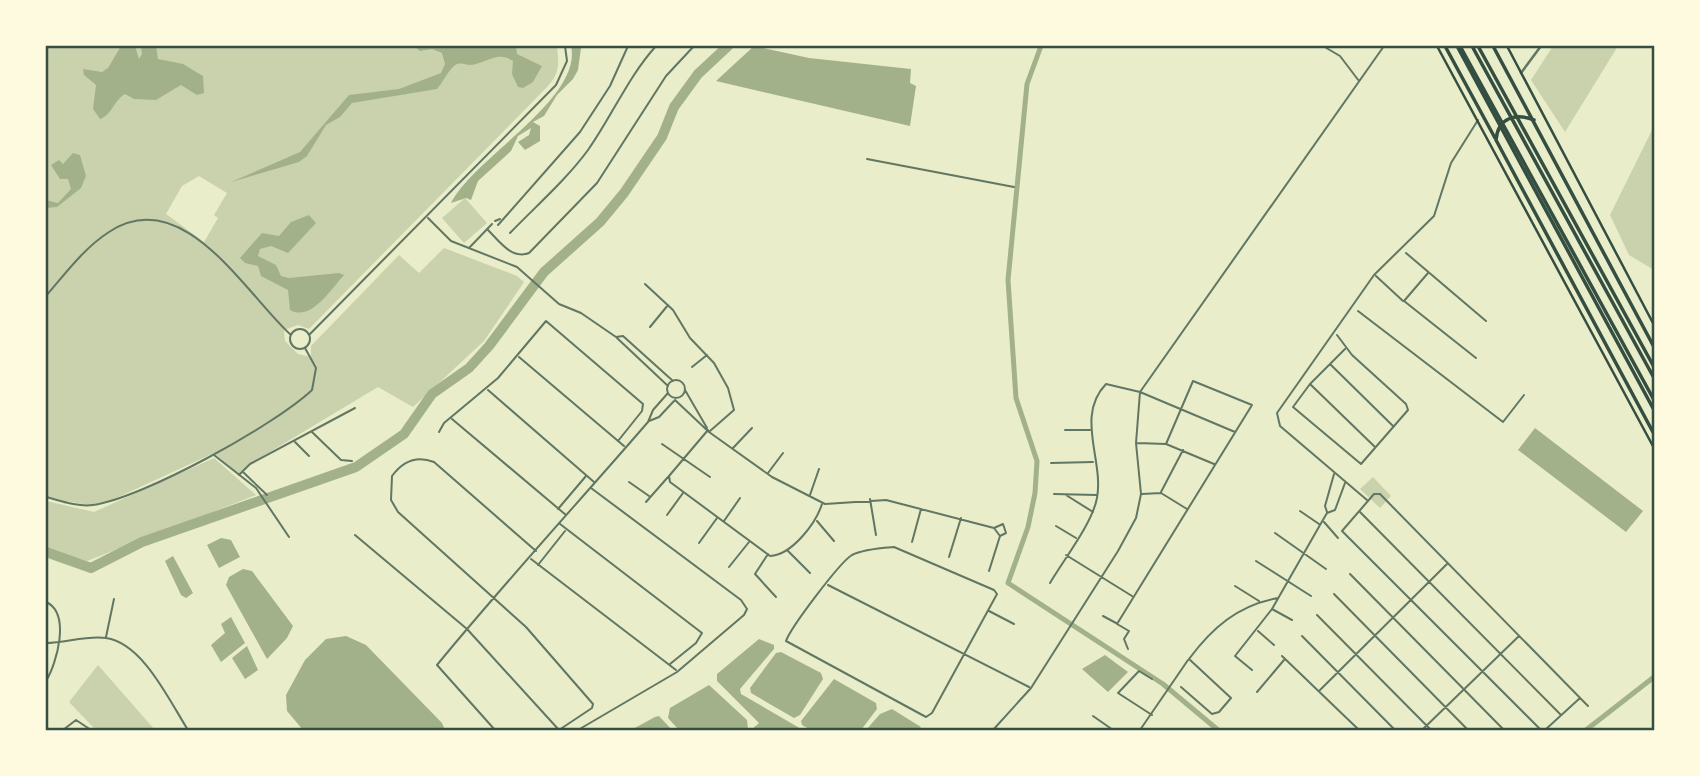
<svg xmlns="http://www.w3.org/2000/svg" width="1700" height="776" font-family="'Noto Sans',sans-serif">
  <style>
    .green { fill: #cad2ad; fill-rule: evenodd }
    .water { fill: #a3b18a }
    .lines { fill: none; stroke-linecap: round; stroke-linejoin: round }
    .canal { stroke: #a3b18a; stroke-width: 5 }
    .river { stroke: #a3b18a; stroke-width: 10 }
    .minor { stroke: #617663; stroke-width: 2 }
    .tertiary { stroke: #617663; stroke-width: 2.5 }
    .secondary { stroke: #344e41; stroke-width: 2.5 }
    .trunk { stroke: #344e41; stroke-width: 3.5 }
    .motorway { stroke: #344e41; stroke-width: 3.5 }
    .neatline { fill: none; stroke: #344e41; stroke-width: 2.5 }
  </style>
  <rect width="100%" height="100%" fill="#e9edc9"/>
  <path class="green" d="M46 46H557C559 63 560 73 548 86L309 329 298 325 284 330 285 341 298 354 311 357V346L399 255 419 273 444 248 517 276 524 282 484 341 413 407 378 387 250 464 239 475 214 453 112 500 88 505 46 497ZM199 176 227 193 214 215 218 218 204 242 166 214 182 186Z
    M1553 46H1618L1565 132 1531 80Z
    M1654 126V270L1629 255 1610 215Z
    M465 198 487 223 464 243 442 218Z
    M214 458 256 495 87 561 46 549V501L94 512Z
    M1373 477 1391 496 1380 508 1360 489Z
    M98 665 155 730H96L69 702Z"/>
  <path class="water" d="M121 46H135L139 59 142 54 141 46H156L158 59 183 64 203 76 204 93 197 95 181 85 156 100 134 99 125 94C114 100 112 115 100 119L93 109 96 85 84 75 83 69 102 72 108 68Z
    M414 46H516L517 54 542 66 533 82 523 88 518 87 512 74 513 61C496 50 487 64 470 65 465 65 460 61 454 66 448 71 443 82 437 89L352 103 340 117 326 125 307 156 299 162 231 182 300 152 349 95 399 89 441 73 445 64 442 53 432 49 420 51Z
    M571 46 581 48 578 70 573 79 557 95 544 116 533 122 540 126V141L525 150 518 142 529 135 531 128 518 136 511 151 478 181 471 200 466 198 451 203C473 158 583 99 571 46Z
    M754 46 809 58 911 69 910 83 916 86 910 126 716 81Z
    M73 153 80 155 86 176 81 188 57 207 46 208V200L58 203 71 189 68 179H60L51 165 59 160 63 164Z
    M309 215 316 223 288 253 271 246 260 249 258 256 276 265 281 276 289 278 339 273 344 275C331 289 311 322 290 310L288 290 261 276 258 266 245 263 240 258 262 233 279 236 291 222Z
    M1535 428 1643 511 1626 532 1518 450Z
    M221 538 231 540 240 557 219 568 207 545Z
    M173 556 193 593 186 598 181 595 165 561Z
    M243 569 252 571 293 626 287 638 267 659 226 585 229 577Z
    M231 617 245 643 221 662 211 645 225 633 221 624Z
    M346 636 366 645 442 723 445 730H303L287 711 286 695 305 660 326 639Z
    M759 639 774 645V649L740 689 741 694 803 730H751L759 723 717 681V674Z
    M247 646 258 670 245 679 232 658Z
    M781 652 821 673 823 679 800 715 794 718 751 693 750 688 776 653Z
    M1105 655 1128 672 1108 692 1082 669Z
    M834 679 876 703 877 709 861 730H811L802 725 801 721Z
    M709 685 747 720 748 729 679 730 668 718 670 708Z
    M892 709 921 727 918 730H866L880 714Z
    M659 716 672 730H631L655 717Z"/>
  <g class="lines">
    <path class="canal" d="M1041 46 1027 84 1008 280 1016 398 1037 461 1035 493 1028 527 1008 583 1163 684 1218 730
      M1586 730 1654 677"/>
    <path class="river" d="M46 552 91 568 142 542 356 467 404 434 432 394 469 368 489 346 544 272 600 222 624 193 662 137 674 107 698 74 728 46"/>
    <path class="minor" d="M1323 46 1340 56 1359 81
      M867 159 1014 187
      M428 218 451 241 517 267 559 304 581 313 616 337 623 336 673 381
      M495 221 500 219
      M498 225 580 132 610 86 628 46
      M488 230C499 241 512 260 529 253L597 183 666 76 694 46
      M510 233C536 206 566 180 588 150 612 116 628 77 656 46
      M469 248 492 224
      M1406 253 1486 321
      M1428 273 1404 301 1476 358
      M1376 276 1403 301
      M645 284 673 310 690 338 714 363 728 388 734 410 710 431
      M46 296C65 274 84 248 109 232 183 183 245 293 291 335
      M1358 311 1503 422 1524 395
      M650 327 668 305
      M290 339a10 10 0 1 1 20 0a10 10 0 1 1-20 0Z
      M309 335 556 85 567 61 565 46
      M617 338 668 386
      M1345 349 1330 364 1393 426
      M519 357 624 446
      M1330 364 1310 384 1375 447
      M692 367 707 355
      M667 389a9 9 0 1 1 18 0a9 9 0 1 1-18 0Z
      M1310 384 1293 407 1361 464 1408 410 1406 404 1352 355 1337 335
      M488 390 594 482
      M685 390 707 428
      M675 400 709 432 772 477 825 504 886 500 994 528 1003 524 1006 533 1000 536 994 528
      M452 419 566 515
      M649 421 659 417 674 401
      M708 430 669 476 670 482 770 556C792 555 816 523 822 504
      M1065 430H1090
      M312 432 341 460 352 461
      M439 432 444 423 498 378 546 321 643 404 642 411 618 441
      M295 442 309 456
      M1137 443 1166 444 1214 464
      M662 444 710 477
      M733 448 752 428
      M214 455 256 488 289 537
      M1051 463 1093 462
      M243 472 267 495
      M768 473 783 453
      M239 475 250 464 355 408
      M629 482 649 496
      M1161 492 1183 450
      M1054 494 1097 495
      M1142 494 1161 493 1187 509
      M810 495 819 469
      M1066 495 1093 512
      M46 497C61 501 78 507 93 505 143 498 275 425 312 390L316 368 305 348
      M870 499 876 535
      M1367 500 1280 426 1277 413 1374 275 1434 216 1451 163 1478 120
      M646 502 668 477
      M558 509 586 476
      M1300 511 1319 524
      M1327 512 1325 506 1334 474
      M1360 512 1561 715
      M667 515 683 493
      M724 521 740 498
      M817 521 834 541
      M1324 522 1338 538
      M560 524 702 633 696 643 670 664
      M1056 526 1076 538
      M1275 533 1326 569
      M355 535 467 629 559 730
      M912 542 921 509
      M699 543 717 518
      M894 547 994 590 997 594 932 713 926 717 786 641C791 627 840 562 852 555 863 549 881 548 894 547Z
      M787 550 810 573
      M536 551 434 462C416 455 403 461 392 476L391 500 398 512 526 627 593 704 592 708 559 730
      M768 554 755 574 776 597
      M1066 555 1132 596
      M949 557 961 518
      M531 559 676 670
      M1256 561 1311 596
      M538 565 565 531
      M729 567 749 542
      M989 571 1000 536
      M1350 574 1504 730
      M1050 583C1064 559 1092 524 1097 498 1104 460 1075 416 1106 384L1140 392 1235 432
      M828 585 1029 687
      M1235 586 1259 601
      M1334 594 1468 730
      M46 602C71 613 57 663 46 681
      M1272 609 1320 525 1327 513 1335 510 1345 483
      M989 611 1014 624
      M1317 615 1431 730
      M1103 616 1116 623
      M1258 631 1274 645
      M1302 636 1395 730
      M106 637 114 599
      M46 643C65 643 87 635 106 638 143 643 170 702 188 730
      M1128 649 1124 639 1129 631 1117 624 1252 405 1193 381 1166 444
      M1282 656 1359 730
      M1252 670 1235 656 1272 609 1292 620
      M1181 687 1212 714 1219 712 1231 698 1189 659C1212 628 1238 605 1278 598
      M1320 690 1447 564
      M1257 692 1284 660
      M1152 715 1118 693 1139 671 1152 679
      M1093 716 1113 730
      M63 730 76 720 91 730
      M495 730 437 665C505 582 578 503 648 422L653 410 668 393
      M578 730 677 672 744 615 747 609 741 600 591 488
      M993 730 1031 688 1118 551 1136 518 1141 494 1136 443 1140 392 1384 46
      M1140 730 1188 660
      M1422 730 1519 636
      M1541 730 1342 531 1374 494H1380L1588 706
      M1545 730 1580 698"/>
    <path class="tertiary" d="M1521 73 1541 46"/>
    <path class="secondary" d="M1437 46 1654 448
      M1507 46 1654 325"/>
    <path class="trunk" d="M1457 46 1654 410
      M1478 46 1654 367"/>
    <path class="motorway" d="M1445 46 1495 138
      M1460 46 1654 400
      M1472 46 1654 378
      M1493 46 1654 347
      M1534 120C1516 113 1498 117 1496 140L1654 434"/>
  </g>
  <rect width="1700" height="776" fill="none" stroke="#fefae0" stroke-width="94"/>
  <rect x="47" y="47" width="1606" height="682" class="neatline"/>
</svg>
